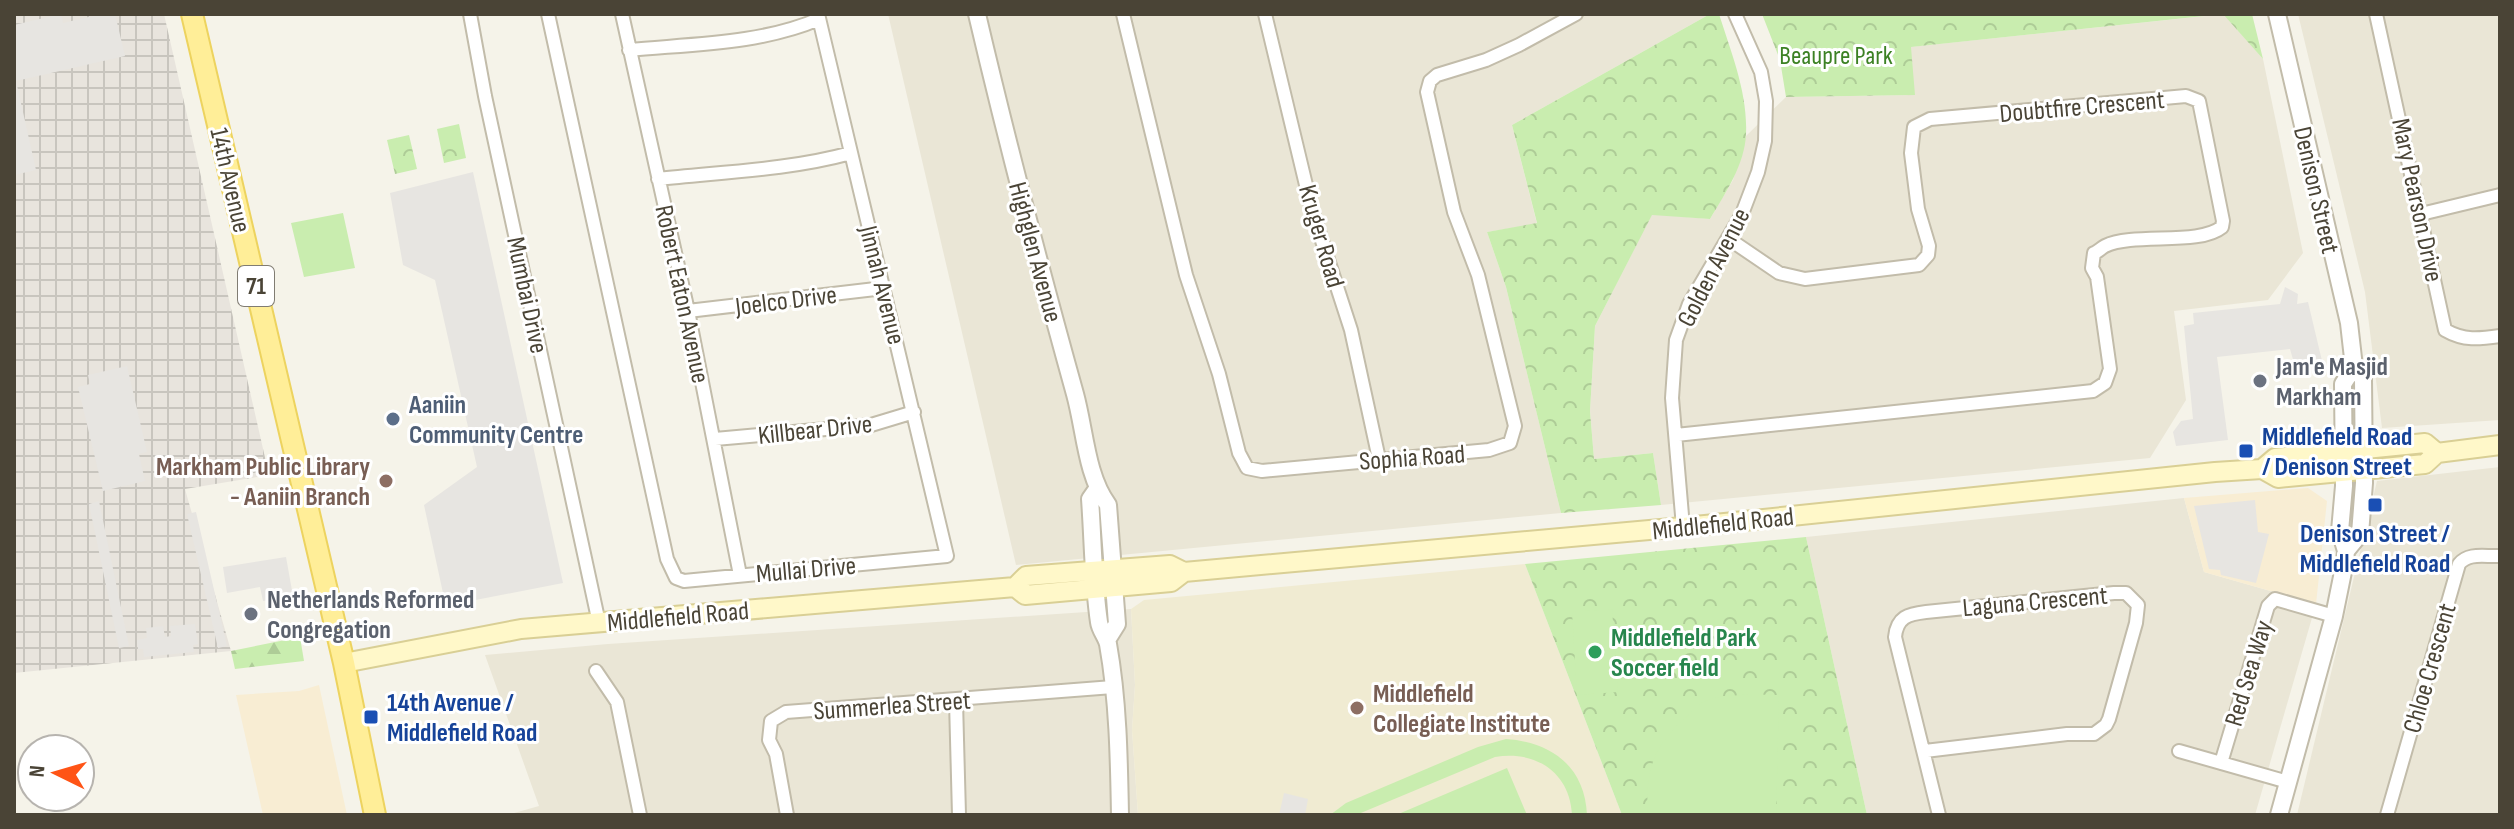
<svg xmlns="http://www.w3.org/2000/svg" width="2514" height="829" font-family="'Sofia Sans Condensed',sans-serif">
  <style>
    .residential { fill: #eae6d6 }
    .commercial { fill: #f8edd3 }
    .industrial { fill: url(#industrial-grid) }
    .education { fill: #f0ebd2 }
    .forest { fill: url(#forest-firs) }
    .park { fill: url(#park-crowns) }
    .pitch { fill: #c9edaf }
    .parking { fill: #e7e5e1 }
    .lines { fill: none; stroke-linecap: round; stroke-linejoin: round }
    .minor-casing { stroke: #c2bcaa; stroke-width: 16 }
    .tertiary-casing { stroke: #c2bcaa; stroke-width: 20 }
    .secondary-casing { stroke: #d9cf95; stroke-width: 22 }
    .primary-casing { stroke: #edd35f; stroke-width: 24 }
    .minor { stroke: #fff; stroke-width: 12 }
    .tertiary { stroke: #fff; stroke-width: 16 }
    .secondary { stroke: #fff8c9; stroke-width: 18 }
    .primary { stroke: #ffee98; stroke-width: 20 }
    .worship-dot { fill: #6b7280; stroke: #fff; stroke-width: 3 }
    .service-dot { fill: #5c6f8a; stroke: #fff; stroke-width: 3 }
    .transit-dot { fill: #1a4fb4; stroke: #fff; stroke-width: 3 }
    .education-dot { fill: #8d6e63; stroke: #fff; stroke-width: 3 }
    .leisure-dot { fill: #2e9e5b; stroke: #fff; stroke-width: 3 }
    .labels { text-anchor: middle; stroke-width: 6; stroke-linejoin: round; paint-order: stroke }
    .shield { fill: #fff; stroke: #807c72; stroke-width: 2 }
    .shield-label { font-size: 24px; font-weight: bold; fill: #4a4436 }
    .park-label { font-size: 26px; fill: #3c8124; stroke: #fff }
    .street-label { font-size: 26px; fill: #4a4436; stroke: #fff }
    .worship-label { font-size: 26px; font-weight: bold; fill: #5b616d; stroke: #fff; text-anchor: start }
    .service-label { font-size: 26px; font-weight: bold; fill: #4e5e75; stroke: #fff; text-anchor: start }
    .transit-label { font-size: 26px; font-weight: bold; fill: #164399; stroke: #fff; text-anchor: start }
    .education-label { font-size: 26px; font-weight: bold; fill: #785e54; stroke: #fff; text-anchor: end }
    .leisure-label { font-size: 26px; font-weight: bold; fill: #27864d; stroke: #fff; text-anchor: start }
  </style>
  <defs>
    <pattern id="industrial-grid" width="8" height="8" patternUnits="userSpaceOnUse" patternTransform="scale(2)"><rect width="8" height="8" fill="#e8e4dd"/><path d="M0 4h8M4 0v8" fill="none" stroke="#c8c5be"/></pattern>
    <pattern id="forest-firs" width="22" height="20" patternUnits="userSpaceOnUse" patternTransform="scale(2)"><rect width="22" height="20" fill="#c9edaf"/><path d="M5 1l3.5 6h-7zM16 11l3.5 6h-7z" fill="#aecc97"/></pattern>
    <pattern id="park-crowns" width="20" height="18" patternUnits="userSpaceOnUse" patternTransform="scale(2)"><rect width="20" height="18" fill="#c9edaf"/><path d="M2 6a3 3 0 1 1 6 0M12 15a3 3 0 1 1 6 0" fill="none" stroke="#aecc97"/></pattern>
  </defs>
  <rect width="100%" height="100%" fill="#f5f3e9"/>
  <path class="residential" d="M888 14H1710L1512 125 1537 224 1487 232 1506 287 1561 513 1016 565Z
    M2224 14 2263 59 2303 253 2268 300 2174 311 2186 400 2150 458 1661 505 1653 453 1594 459 1590 411 1595 326 1652 214 1710 219 1733 180 1746 136 1786 97 1914 95 1910 47Z
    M2298 14H2500V420L2382 428 2365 292Z
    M2500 467V815H2297L2377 481Z
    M2184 498 2204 572 2316 604 2255 815H1867L1806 537Z
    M1131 609 1135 685 1132 730 1138 815H507L539 806 485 655 608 644Z"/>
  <path class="commercial" d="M2308 488 2327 501 2316 604 2204 572 2184 498Z
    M319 685 347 815H263L236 695 299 691Z"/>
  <path class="industrial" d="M14 14H164L269 475 185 489 231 651 14 673Z"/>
  <path class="education" d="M1525 564 1622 815H1138L1132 730 1135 685 1131 609 1144 600Z"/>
  <path class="forest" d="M300 637 304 661 235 669 231 651Z"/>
  <path class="park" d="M1710 14H1719C1731 52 1748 93 1746 134 1745 164 1725 194 1710 219L1652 215 1595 326 1590 411 1594 459 1653 453 1661 505 1561 513 1506 287 1487 232 1537 223 1512 125Z
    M1762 14H2252L2263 59 2223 14 1911 47 1915 95 1786 97 1780 60Z
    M459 124 466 158 444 163 437 129Z
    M409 135 417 169 395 174 387 140Z
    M1806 537 1867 815H1622L1525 564Z"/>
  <path class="pitch" d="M343 213 355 268 304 277 291 223Z
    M1612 609 1618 692 1577 695 1572 612Z
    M1779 695 1776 815H1648C1645 773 1652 748 1684 719 1690 714 1696 705 1703 702 1721 693 1758 695 1779 695Z
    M1506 739C1552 742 1585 767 1587 815H1572C1570 772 1535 750 1495 757L1356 815H1330L1346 803 1478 747Z
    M1507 768 1527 815H1396Z"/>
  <path class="parking" d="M61 14 63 23 101 14H115L125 56 16 81 36 170 14 175V25Z
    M473 172 563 583 455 604 443 593 424 505 477 467 435 280 403 265 390 193Z
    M2285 287 2298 294 2297 304 2308 302 2323 365 2296 370 2290 349 2217 357 2228 440 2176 446 2173 432 2181 421 2193 419 2184 326 2194 324 2193 313 2280 304Z
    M127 366 147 452 139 454 145 481 103 491 78 387 90 384 88 375Z
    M2255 500 2258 532 2269 534 2256 583 2221 575 2220 570 2209 569 2194 506Z
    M99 501 129 646 119 648 89 504Z
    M196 512 227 646 218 648 187 514Z
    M286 557 293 596 263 601 260 587 227 593 223 567Z
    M195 624 198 644 193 645 194 652 144 657 143 649H138L137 640 147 638 146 628 163 626 165 637 171 636 170 626Z
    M1284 793 1308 799 1305 815H1279Z"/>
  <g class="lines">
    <g class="minor-casing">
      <path id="minor" d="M470 14 485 96 599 623
        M548 14 667 559 676 578 684 581 947 556 818 14
        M622 14 688 311 740 575
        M1123 14 1186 275 1219 374 1239 453 1247 468 1262 471 1489 450 1510 443 1515 426 1478 275 1454 212 1427 92 1430 81 1437 75 1486 60 1519 45 1576 14
        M1265 14 1312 210 1351 330 1379 459
        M2376 14 2445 330C2464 341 2479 339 2500 336
        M629 50C692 44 761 44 819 19
        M658 179C722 172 789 170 851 153
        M2421 214 2500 195
        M688 311 884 288
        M1676 435 2093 391 2105 383 2110 369 2097 277 2092 268 2094 253C2098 252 2101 248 2105 246 2134 232 2199 246 2222 227L2223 221 2199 101 2186 96 1930 119 1914 127 1911 153 1918 209 1929 246 1928 255 1919 265 1805 279 1779 273 1729 239
        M715 439 871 425 914 412
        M1683 527 1672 398 1676 340 1689 304 1742 214 1758 172 1765 141 1766 101 1761 72 1735 14
        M596 671 617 702 640 815
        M956 701 959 815
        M1925 751 2067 734H2094L2106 725 2109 719 2136 623 2138 605 2126 593H2114L1926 612C1908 614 1897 617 1895 637L1939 815
        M2179 751 2288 782
        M2221 763 2268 606 2275 599 2334 616
        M787 815 776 754 769 740 771 721 786 712 1113 687
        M2387 815 2459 564C2469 552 2485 557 2500 556"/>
    </g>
    <g class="tertiary-casing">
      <path id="tertiary" d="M977 14C1007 142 1040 268 1075 394 1085 430 1086 475 1108 505L1117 624 1107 640
        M2277 14 2349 323 2354 367 2363 379 2364 483 2360 534 2346 551
        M1097 489 1090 499C1093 540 1093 581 1099 622 1100 630 1106 636 1108 644 1118 700 1119 758 1120 815
        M2279 815 2334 616 2345 562 2346 551 2340 531 2344 486 2343 384 2354 367"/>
    </g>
    <g class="secondary-casing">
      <path id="secondary" d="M2262 469 2275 458 2425 443 2437 453
        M1015 587 1025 595 1171 582 1184 572
        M344 663 521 629 1015 587 1026 576 1170 565 1184 572 1705 525 2215 472 2262 469 2278 478 2425 464 2437 453 2500 445"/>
    </g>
    <g class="primary-casing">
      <path id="primary" d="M192 14 344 663 375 815"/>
    </g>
    <use href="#minor" class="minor"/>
    <use href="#tertiary" class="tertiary"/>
    <use href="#secondary" class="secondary"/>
    <use href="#primary" class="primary"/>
  </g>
  <g class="worship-dot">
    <circle cx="2260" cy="381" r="8"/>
    <circle cx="251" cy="614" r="8"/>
  </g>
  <circle class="service-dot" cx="393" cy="419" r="8"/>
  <g class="transit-dot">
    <rect x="2238" y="443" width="16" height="16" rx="4"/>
    <rect x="2367" y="497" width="16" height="16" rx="4"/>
    <rect x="363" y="709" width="16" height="16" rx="4"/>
  </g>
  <g class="education-dot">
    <circle cx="386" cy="481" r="8"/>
    <circle cx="1357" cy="708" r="8"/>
  </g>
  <circle class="leisure-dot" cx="1595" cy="652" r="8"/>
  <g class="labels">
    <rect class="shield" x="238" y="266" width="36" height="40" rx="6"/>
    <g class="shield-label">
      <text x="256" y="294">71</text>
    </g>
    <g class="park-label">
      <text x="1836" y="64">Beaupre Park</text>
    </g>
    <g class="street-label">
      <text transform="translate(2082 106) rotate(-5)" y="9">Doubtfire Crescent</text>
      <text transform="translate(231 180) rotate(77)" y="9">14th Avenue</text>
      <text transform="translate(2317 190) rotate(77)" y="9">Denison Street</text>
      <text transform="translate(2418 200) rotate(78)" y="9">Mary Pearson Drive</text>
      <text transform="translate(1322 236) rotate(74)" y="9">Kruger Road</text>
      <text transform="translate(1036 252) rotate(75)" y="9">Highglen Avenue</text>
      <text transform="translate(1713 267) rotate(-63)" y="9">Golden Avenue</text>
      <text transform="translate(883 285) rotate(76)" y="9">Jinnah Avenue</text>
      <text transform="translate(683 294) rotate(78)" y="9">Robert Eaton Avenue</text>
      <text transform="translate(528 295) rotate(78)" y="9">Mumbai Drive</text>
      <text transform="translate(786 300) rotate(-7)" y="9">Joelco Drive</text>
      <text transform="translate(815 429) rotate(-6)" y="9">Killbear Drive</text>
      <text transform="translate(1412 457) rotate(-4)" y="9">Sophia Road</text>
      <text transform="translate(1723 523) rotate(-6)" y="9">Middlefield Road</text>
      <text transform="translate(806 569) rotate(-5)" y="9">Mullai Drive</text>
      <text transform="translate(2035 601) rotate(-5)" y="9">Laguna Crescent</text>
      <text transform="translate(678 616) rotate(-5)" y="9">Middlefield Road</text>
      <text transform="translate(2429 668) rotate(-74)" y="9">Chloe Crescent</text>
      <text transform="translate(2248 673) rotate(-73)" y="9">Red Sea Way</text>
      <text transform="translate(892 705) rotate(-4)" y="9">Summerlea Street</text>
    </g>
    <g class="worship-label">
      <text x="2276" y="375">Jam'e Masjid<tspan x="2276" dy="30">Markham</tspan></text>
      <text x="267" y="608">Netherlands Reformed<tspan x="267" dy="30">Congregation</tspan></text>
    </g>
    <g class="service-label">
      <text x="409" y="413">Aaniin<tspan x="409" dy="30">Community Centre</tspan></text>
    </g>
    <g class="transit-label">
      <text x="2262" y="445">Middlefield Road<tspan x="2262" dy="30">/ Denison Street</tspan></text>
      <text x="2375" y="542" text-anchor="middle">Denison Street /<tspan x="2375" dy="30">Middlefield Road</tspan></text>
      <text x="387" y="711">14th Avenue /<tspan x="387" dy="30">Middlefield Road</tspan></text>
    </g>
    <g class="education-label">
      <text x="370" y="475">Markham Public Library<tspan x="370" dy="30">- Aaniin Branch</tspan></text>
      <text x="1373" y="702" text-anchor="start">Middlefield<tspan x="1373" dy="30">Collegiate Institute</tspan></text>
    </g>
    <g class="leisure-label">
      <text x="1611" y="646">Middlefield Park<tspan x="1611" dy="30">Soccer field</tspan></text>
    </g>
  </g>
  <rect width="2514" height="829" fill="none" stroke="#4a4436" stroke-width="32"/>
  <g transform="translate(56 773) rotate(275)"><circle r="38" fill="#ffffff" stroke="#b7b4af" stroke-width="2"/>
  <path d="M0-6L14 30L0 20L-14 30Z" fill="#ff5416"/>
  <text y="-12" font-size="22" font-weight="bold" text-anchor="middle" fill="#4a4436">N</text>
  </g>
</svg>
